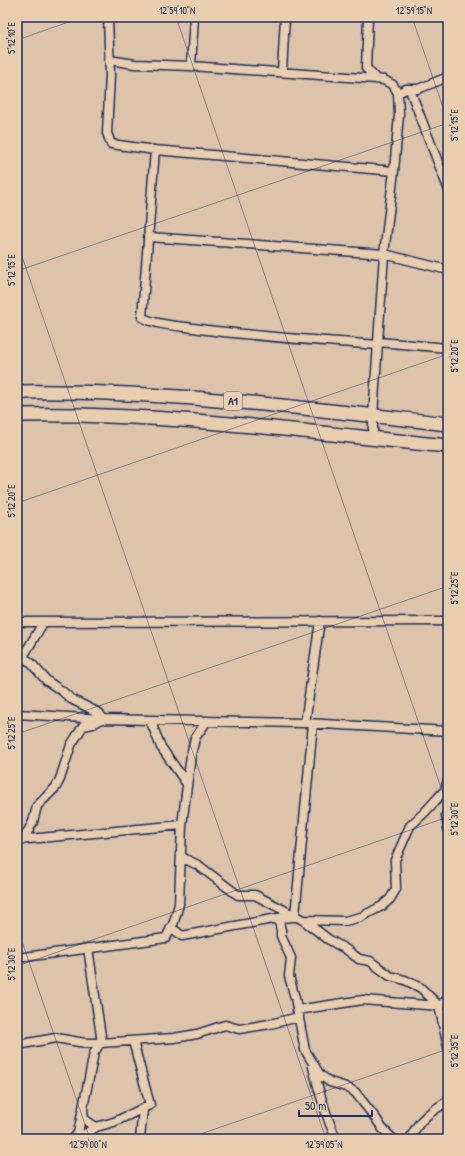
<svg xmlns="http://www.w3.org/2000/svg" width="465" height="1156" font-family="'Patrick Hand',sans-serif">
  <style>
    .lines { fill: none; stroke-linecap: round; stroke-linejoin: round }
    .minor-casing { stroke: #1b2f5e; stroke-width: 11 }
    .trunk-casing { stroke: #1b2f5e; stroke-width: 16 }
    .minor { stroke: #e8cdaf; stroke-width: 8 }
    .trunk { stroke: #e8cdaf; stroke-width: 13 }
    .ticks { fill: none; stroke: #1b2f5e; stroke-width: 1; stroke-opacity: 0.45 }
    .labels { text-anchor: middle; stroke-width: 3.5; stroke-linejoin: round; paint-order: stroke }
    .shield { fill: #e8cdaf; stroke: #585e76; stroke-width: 1 }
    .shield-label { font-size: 11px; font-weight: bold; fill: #1b2f5e }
    .neatline { fill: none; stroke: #1b2f5e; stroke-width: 1.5 }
    .ticks-label { font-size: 10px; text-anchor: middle; fill: #1b2f5e }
  </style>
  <rect width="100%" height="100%" fill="#dcc3aa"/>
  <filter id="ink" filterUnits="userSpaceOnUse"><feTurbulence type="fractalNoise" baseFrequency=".025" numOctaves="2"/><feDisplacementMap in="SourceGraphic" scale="8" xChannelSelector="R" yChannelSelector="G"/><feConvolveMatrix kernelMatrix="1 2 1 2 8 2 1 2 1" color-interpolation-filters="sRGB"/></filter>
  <g filter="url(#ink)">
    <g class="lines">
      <g class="minor-casing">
        <path id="minor" d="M108 17 110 76 107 133 111 144 155 150 394 171
          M368 17 366 68 376 79
          M109 60 135 64 191 66 376 79 384 80 393 85 398 93 399 115 394 171 384 254 373 416V439
          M191 66 194 17
          M282 72 285 17
          M410 90 448 188
          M398 93 406 89H418L448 77
          M155 150 142 317C154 325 179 326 193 328 254 337 316 340 378 345
          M149 237 384 254 448 270
          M378 342 448 348
          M17 622 448 621
          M17 653 30 662 47 681 62 691 71 699 99 713 103 719
          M17 667 43 623
          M17 714 103 719 305 723 448 731
          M150 720 161 747 187 784
          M305 723 320 621
          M448 812 446 815 448 829
          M17 840 182 825
          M23 840 33 822 37 806 56 787 60 779 71 745 83 726 93 724 100 720
          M180 854 185 859 198 865 235 893 238 895H255L303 920 328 939 347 950 359 959 370 961 390 976 405 980 421 988 439 1006 363 1000 297 1010
          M295 916 313 724
          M294 917 278 918 281 930V936L291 958 289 976 295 998 305 1050 320 1075 330 1082 346 1087 355 1092 377 1120 382 1128 393 1139
          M303 920 345 921 361 917 382 906 390 899 396 889 395 860 410 826 425 812 445 790 448 780
          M171 927 182 936 278 918
          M88 948 102 1043
          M17 958 166 938 174 922 179 904 182 825 191 755 195 738 207 721
          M448 999 439 1006 448 1047
          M17 1045 56 1038 85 1043H100L174 1038 197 1034 225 1025 239 1029 270 1024 299 1017
          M313 1067C319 1092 326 1116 336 1139
          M83 1108 84 1119 96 1127 114 1122 150 1105 133 1041
          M73 1139 78 1133 94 1053 100 1043
          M77 1139 96 1127
          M140 1139 143 1109
          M410 1139C419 1119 430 1112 448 1101"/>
      </g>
      <g class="trunk-casing">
        <path id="trunk" d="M17 392C161 390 305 408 448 424
          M17 415C161 412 305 432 448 446"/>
      </g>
      <use href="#minor" class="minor"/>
      <use href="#trunk" class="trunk"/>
    </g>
  </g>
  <path class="ticks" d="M176 17 448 808M412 17 448 122M17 40 83 17M17 242 326 1139M17 271 448 123M17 503 448 354M17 734 448 586M17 927 90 1139M17 966 448 817M186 1139 448 1049"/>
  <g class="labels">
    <rect class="shield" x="224" y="392" width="18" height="18" rx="3"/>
    <g class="shield-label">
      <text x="233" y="405">A1</text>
    </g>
  </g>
  <rect width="465" height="1156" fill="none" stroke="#e8cdaf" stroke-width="44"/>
  <path d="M299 1110v6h73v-6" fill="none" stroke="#1b2f5e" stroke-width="2"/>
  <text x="305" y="1110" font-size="12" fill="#1b2f5e" stroke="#e8cdaf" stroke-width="3" paint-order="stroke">50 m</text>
  <rect x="22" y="22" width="421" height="1112" class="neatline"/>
  <g class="ticks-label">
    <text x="177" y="14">12°59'10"N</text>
    <text x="414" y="14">12°59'15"N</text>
    <text transform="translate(11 38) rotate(-90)" y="4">5°12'10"E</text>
    <text transform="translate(454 125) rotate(-90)" y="4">5°12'15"E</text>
    <text transform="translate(11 270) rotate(-90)" y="4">5°12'15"E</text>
    <text transform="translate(454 356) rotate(-90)" y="4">5°12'20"E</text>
    <text transform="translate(11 501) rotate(-90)" y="4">5°12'20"E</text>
    <text transform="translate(454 588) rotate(-90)" y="4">5°12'25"E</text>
    <text transform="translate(11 733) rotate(-90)" y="4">5°12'25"E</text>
    <text transform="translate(454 819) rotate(-90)" y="4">5°12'30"E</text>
    <text transform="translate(11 964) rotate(-90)" y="4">5°12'30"E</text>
    <text transform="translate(454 1051) rotate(-90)" y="4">5°12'35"E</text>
    <text x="88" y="1148">12°59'00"N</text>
    <text x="324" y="1148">12°59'05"N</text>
  </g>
</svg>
